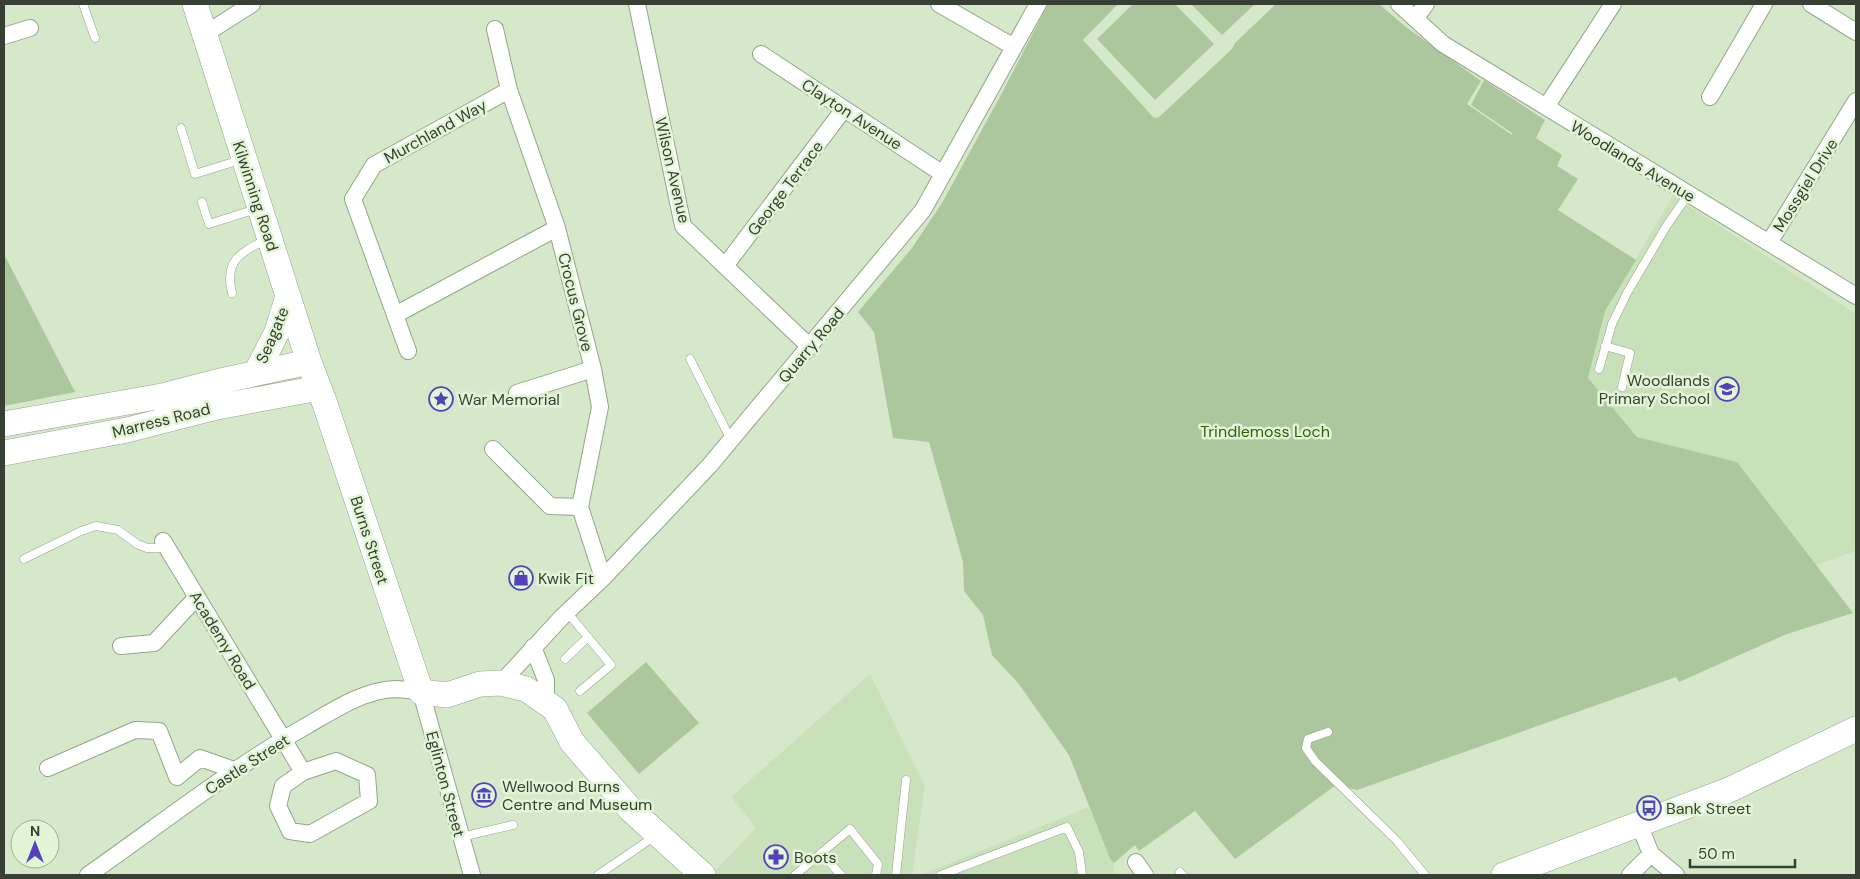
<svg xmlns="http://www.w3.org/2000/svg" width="1860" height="879" font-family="'DM Sans',sans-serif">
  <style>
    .built { fill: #c9e1bb }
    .green { fill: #acc69d }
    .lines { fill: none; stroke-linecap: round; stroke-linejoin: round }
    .service-casing { stroke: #93a588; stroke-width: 9 }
    .minor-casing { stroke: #93a588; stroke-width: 18 }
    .primary-casing { stroke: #93a588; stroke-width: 26 }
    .service { stroke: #fff; stroke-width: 8 }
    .minor { stroke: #fff; stroke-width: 16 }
    .primary { stroke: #fff; stroke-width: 25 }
    .labels { text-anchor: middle; stroke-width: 5; stroke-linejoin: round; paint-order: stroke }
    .street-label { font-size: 16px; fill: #384033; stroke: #e2f6d7 }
    .poi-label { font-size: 16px; fill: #384033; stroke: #e2f6d7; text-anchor: start }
    .park-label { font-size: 16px; fill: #335f09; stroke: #e2f6d7 }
  </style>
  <rect width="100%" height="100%" fill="#d5e9ca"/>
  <path class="built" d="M1673 196 1856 314V551L1816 565 1737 462 1637 437 1588 378 1605 311Z
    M870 674 925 786 912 875H720L716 870 756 828 731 797Z
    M1089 807 1110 859 1114 863 1113 875H921Z"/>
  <path class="green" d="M1048 4H1118L1083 40 1154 118 1159 117 1232 49 1235 43 1276 4H1379L1406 27 1481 81 1467 104 1512 135V133L1471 105 1484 80 1545 120 1536 138 1562 155 1557 166 1578 179 1558 210 1636 260 1605 311 1588 378 1637 437 1737 462 1853 613 1787 634 1679 682 1676 677 1357 790 1336 785 1235 859 1195 811 1139 851 1135 845 1114 863 1110 859 1069 755 1018 683 992 655 983 615 964 591 963 562 929 442 893 438 874 332 858 312 912 248 942 203 1002 93Z
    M1133 4H1175L1214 44 1155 100 1097 39Z
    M1191 4H1255L1222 35Z
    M4 254 75 392 4 406Z
    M646 662 699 723 639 774 587 713Z"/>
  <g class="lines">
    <g class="service-casing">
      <path id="service" d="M83 4 95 38
        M181 128 195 174 240 160
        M202 202 209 224 256 209
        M232 293C224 261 240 253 265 240
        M1605 346 1630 353 1622 387
        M690 359 731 440
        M1599 369 1612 324 1627 293 1667 225 1688 195
        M24 559 81 531 96 526 118 530 137 544 147 548H167
        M567 612 611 665 580 691
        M565 659 588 637
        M1328 732 1308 739 1306 748 1315 761 1397 841 1425 875
        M461 837 513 825
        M821 853 841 875
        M1180 872 1183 875
        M598 875 655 836
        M795 875 850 829 878 864 876 875
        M896 875 906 780
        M941 875 1067 827 1079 852 1082 875"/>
    </g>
    <g class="minor-casing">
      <path id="minor" d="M637 4 683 226 810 347
        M939 4 1014 47
        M1399 4 1443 44 1856 296
        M1811 4 1856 32
        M1415 19 1426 4
        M495 29 509 90 557 228 593 369 600 407 580 507 603 578
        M205 34 252 4
        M4 36 30 28
        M761 54 943 174
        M1710 97 1764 4
        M1546 107 1613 4
        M1769 243 1856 101
        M725 266 844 109
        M395 315 557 228
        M408 351 353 199 374 165 509 90
        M517 393 593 369
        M493 449 550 506 580 507
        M163 541 303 772
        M121 646 154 643 197 597
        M533 647 546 680V703
        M501 683 562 617 603 578 710 465 923 210 1038 4
        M336 761 367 775 369 801 310 834 290 831 278 806 283 786 303 772Z
        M48 768 135 730 159 731 177 777 200 758 234 770
        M1639 824 1651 854 1676 875
        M1136 862 1145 875
        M88 875C161 824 230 769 308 725 334 710 364 690 395 689 403 689 413 691 421 692L472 875
        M1630 875 1651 854"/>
    </g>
    <g class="primary-casing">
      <path id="primary" d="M195 4 309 362 325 404 421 692 447 695 480 684 501 683 526 689 555 709 572 742 631 810 703 875
        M256 373 277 332 288 296
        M4 424 162 396 216 382 309 362
        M4 453 127 430 217 407 319 388
        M1504 875 1729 790 1856 729"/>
    </g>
    <use href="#service" class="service"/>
    <use href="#minor" class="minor"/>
    <use href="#primary" class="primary"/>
  </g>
  <defs>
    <g id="school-ring" transform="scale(1.25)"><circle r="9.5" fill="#e2f6d7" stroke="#5542ba" stroke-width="1.5"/><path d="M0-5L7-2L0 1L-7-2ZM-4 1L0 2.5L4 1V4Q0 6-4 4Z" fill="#5542ba"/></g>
    <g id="sight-ring" transform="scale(1.25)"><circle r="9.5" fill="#e2f6d7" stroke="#5542ba" stroke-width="1.5"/><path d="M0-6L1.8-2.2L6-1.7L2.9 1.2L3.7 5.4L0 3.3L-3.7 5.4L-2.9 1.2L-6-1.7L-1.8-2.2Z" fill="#5542ba"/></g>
    <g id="shop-ring" transform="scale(1.25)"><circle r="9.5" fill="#e2f6d7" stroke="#5542ba" stroke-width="1.5"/><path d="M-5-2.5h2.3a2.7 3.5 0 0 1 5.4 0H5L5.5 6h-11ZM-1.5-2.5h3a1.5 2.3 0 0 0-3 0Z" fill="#5542ba"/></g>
    <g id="museum-ring" transform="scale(1.25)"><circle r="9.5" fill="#e2f6d7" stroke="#5542ba" stroke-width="1.5"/><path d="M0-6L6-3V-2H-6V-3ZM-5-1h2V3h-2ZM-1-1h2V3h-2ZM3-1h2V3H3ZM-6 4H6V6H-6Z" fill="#5542ba"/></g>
    <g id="bus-ring" transform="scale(1.25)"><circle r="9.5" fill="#e2f6d7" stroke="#5542ba" stroke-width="1.5"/><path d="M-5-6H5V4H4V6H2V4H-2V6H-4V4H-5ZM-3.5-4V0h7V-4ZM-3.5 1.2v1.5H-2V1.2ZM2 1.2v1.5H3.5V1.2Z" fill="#5542ba"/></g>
    <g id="pharmacy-ring" transform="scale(1.25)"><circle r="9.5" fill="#e2f6d7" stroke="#5542ba" stroke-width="1.5"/><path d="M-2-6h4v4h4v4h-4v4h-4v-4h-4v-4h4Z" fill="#5542ba"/></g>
  </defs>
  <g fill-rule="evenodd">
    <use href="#school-ring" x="1727" y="389"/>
    <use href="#sight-ring" x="441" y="399"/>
    <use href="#shop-ring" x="521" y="578"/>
    <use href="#museum-ring" x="484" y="795"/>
    <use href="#bus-ring" x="1649" y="808"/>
    <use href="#pharmacy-ring" x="776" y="857"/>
  </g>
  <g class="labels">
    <g class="street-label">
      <text transform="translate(852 114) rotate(33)" y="6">Clayton Avenue</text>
      <text transform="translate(435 131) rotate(-29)" y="6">Murchland Way</text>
      <text transform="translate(1633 161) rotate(31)" y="6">Woodlands Avenue</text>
      <text transform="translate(673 170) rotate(77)" y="6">Wilson Avenue</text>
      <text transform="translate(1805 185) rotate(-58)" y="6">Mossgiel Drive</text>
      <text transform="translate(785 188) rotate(-53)" y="6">George Terrace</text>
      <text transform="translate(256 196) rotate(72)" y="6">Kilwinning Road</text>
      <text transform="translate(576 302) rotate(76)" y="6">Crocus Grove</text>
      <text transform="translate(272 335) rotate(-67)" y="6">Seagate</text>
      <text transform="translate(811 345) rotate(-50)" y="6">Quarry Road</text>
      <text transform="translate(161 420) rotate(-14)" y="6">Marress Road</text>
      <text transform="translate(370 540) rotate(72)" y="6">Burns Street</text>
      <text transform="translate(223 640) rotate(59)" y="6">Academy Road</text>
      <text transform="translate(247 764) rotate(-33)" y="6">Castle Street</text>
      <text transform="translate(446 784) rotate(75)" y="6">Eglinton Street</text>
    </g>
    <g class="poi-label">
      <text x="1710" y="386" text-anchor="end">Woodlands<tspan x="1710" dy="18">Primary School</tspan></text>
      <text x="458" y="405">War Memorial</text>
      <text x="538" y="584">Kwik Fit</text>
      <text x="502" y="792">Wellwood Burns<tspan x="502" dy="18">Centre and Museum</tspan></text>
      <text x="1666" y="814">Bank Street</text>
      <text x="794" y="863">Boots</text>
    </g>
    <g class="park-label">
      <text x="1265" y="437">Trindlemoss Loch</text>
    </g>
  </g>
  <rect width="1860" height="879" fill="none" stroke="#384033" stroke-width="10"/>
  <g transform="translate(35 844)"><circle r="24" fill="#e2f6d7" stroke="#9ead95"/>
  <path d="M0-4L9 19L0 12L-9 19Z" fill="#5542ba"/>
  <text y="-8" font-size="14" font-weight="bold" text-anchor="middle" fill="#384033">N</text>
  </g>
  <path d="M1690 859v8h105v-8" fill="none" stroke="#384033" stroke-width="2.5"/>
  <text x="1698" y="859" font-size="15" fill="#384033" stroke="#e2f6d7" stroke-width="4" paint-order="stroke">50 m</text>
</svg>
